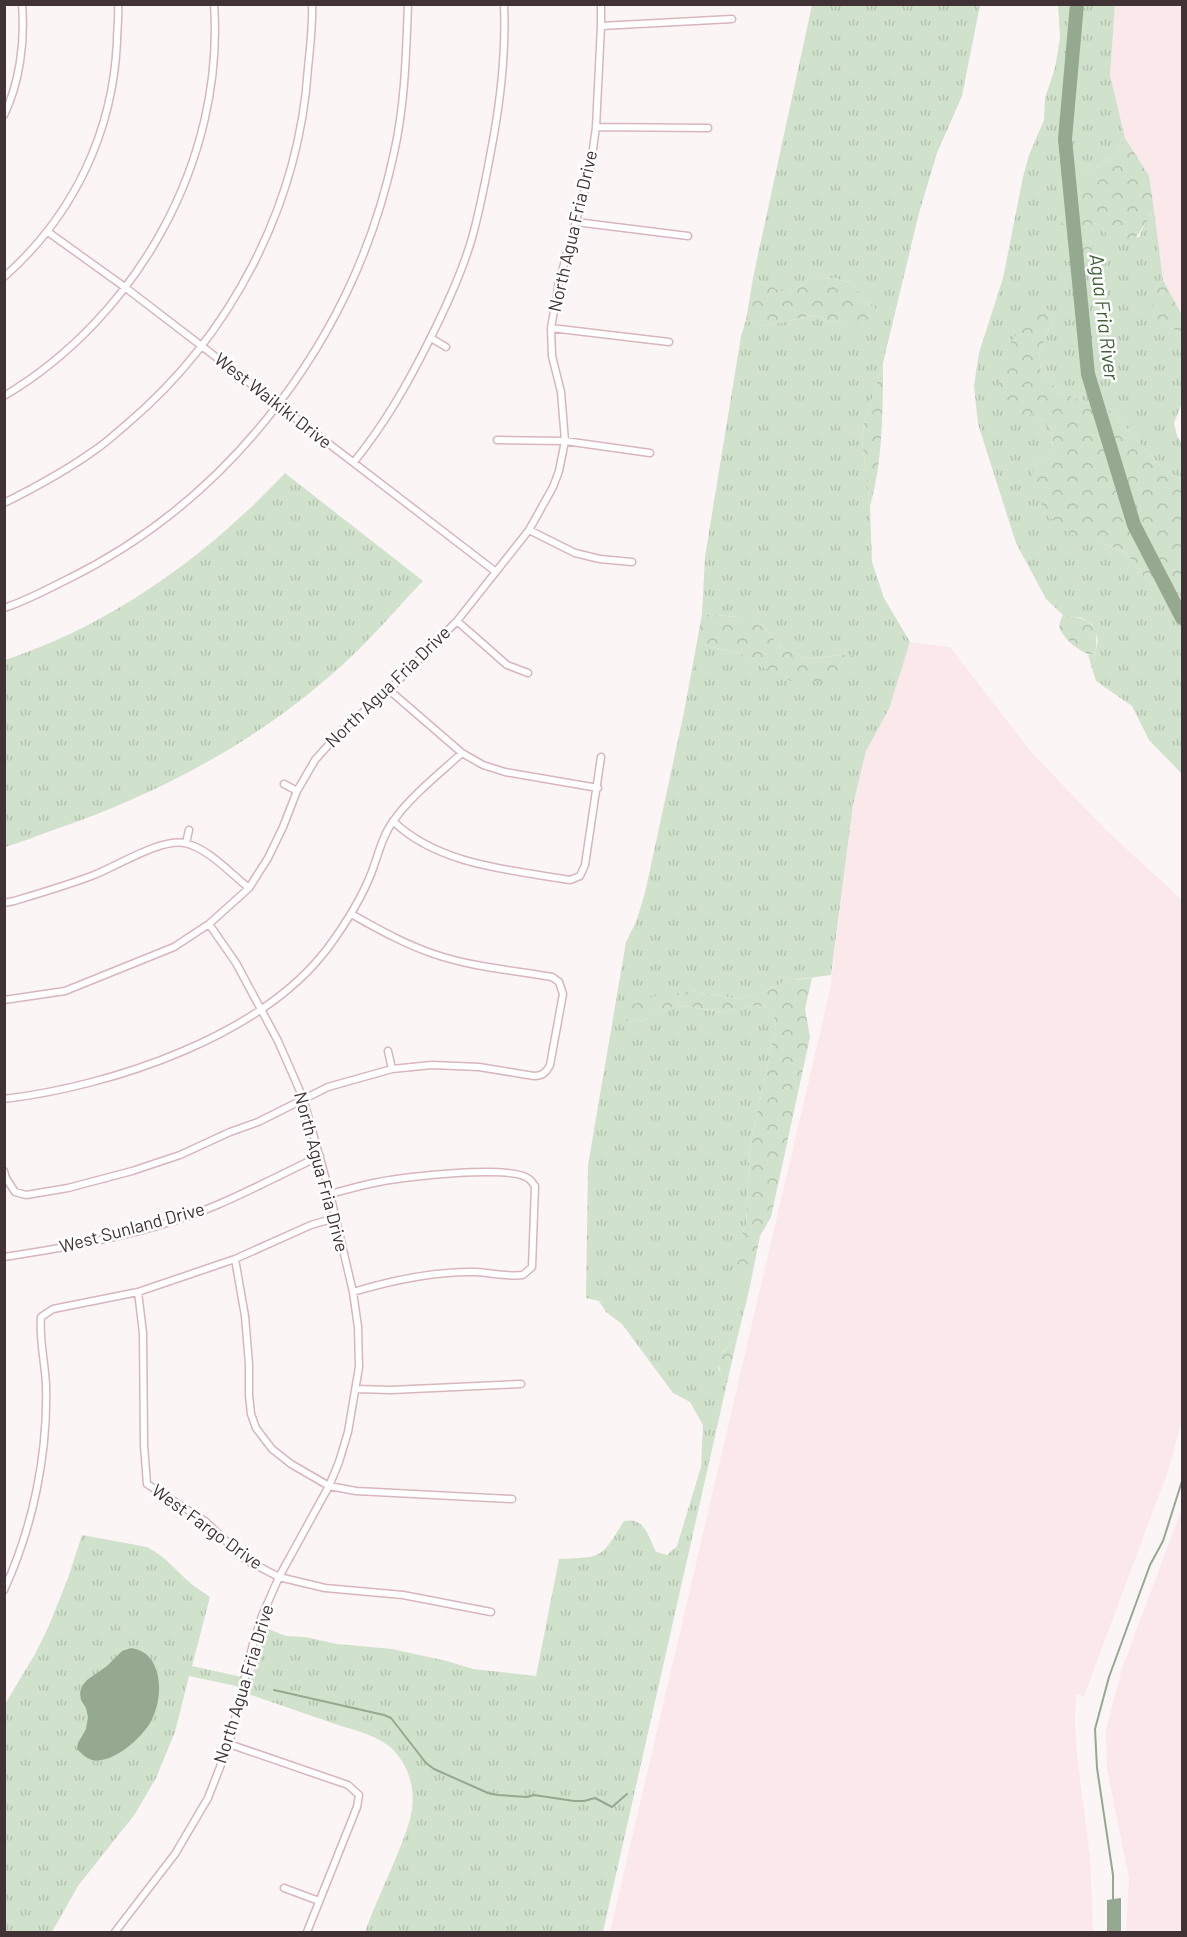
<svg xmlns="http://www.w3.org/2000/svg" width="1187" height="1937" font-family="Barlow,sans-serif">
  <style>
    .built { fill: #fae8ea }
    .grass { fill: url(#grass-tufts) }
    .forest { fill: url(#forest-crowns) }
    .water { fill: #94a98f }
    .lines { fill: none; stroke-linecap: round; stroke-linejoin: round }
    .stream { stroke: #94a98f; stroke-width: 2 }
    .river { stroke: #94a98f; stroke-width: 14 }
    .street-casing { stroke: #d8b6bb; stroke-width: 9 }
    .street { stroke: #fff; stroke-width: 6 }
    .labels { text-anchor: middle; stroke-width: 5; stroke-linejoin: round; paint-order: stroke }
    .street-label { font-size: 18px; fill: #413335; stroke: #fff }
    .water-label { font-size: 20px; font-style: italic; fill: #406037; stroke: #fff }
  </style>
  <defs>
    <pattern id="grass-tufts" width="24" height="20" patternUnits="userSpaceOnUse" patternTransform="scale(1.5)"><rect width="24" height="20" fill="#d0e2cb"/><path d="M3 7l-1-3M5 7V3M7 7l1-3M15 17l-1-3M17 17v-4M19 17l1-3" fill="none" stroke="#b4c2af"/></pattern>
    <pattern id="forest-crowns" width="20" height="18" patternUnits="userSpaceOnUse" patternTransform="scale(1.5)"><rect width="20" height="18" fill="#d0e2cb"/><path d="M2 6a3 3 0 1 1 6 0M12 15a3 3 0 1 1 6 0" fill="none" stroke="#b4c2af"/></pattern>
  </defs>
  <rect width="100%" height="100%" fill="#fcf5f6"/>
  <path class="built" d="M1115 5H1182V315L1163 280 1149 176 1125 138 1110 75Z
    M910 642 950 647 1032 753 1105 829 1182 900V1420L1168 1471 1084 1696 1076 1694 1075 1721 1077 1755 1090 1857 1093 1932H610L830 990 853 805 866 751 889 709Z
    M1182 1508V1932H1126L1129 1878 1107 1769 1106 1730 1122 1669Z"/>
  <path class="grass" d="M812 5H980L962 96 937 153 919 213 883 363 864 424 862 440 870 507 872 562 884 598 910 642 889 709 866 751 853 805 831 975 786 981 764 992 739 999 693 991 626 1022 644 1020 677 1005 722 1012 758 1005 773 1010 776 1026 750 1146 746 1225 740 1239V1283L749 1291 737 1339 723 1351 718 1368 727 1383 603 1932H365C378 1896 396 1862 408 1826 418 1798 412 1766 389 1746 375 1735 354 1730 338 1725 309 1715 280 1705 251 1695L236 1686 189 1676 175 1732 156 1778 135 1814 78 1886 52 1932H5V1704L35 1654 48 1628 68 1578 82 1535 147 1547C163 1555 173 1567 186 1579 193 1586 202 1591 210 1597L192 1666 251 1679 266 1628 286 1636 305 1637 337 1644 392 1649 447 1661 473 1669 536 1676 559 1559C604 1557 600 1559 624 1521 645 1517 648 1536 656 1552L667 1555 677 1546 701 1467 703 1425 690 1402 673 1393 622 1324 606 1312 599 1301 586 1298 588 1165 626 942 636 922 645 893 684 712 698 636 704 645 750 656 766 669 848 654 808 659 780 647 764 627 737 617 702 614 705 557 741 336 746 320 766 326 814 315 848 327 877 310 862 299 853 284 834 278 811 279 793 291 783 292 753 278Z
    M1058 5H1115L1110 75 1125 138 1116 154 1084 177 1091 256 1092 223 1100 225 1111 239 1139 237 1146 221 1154 210 1163 280 1155 288 1159 322 1182 334V403L1174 423 1177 436 1182 443V480L1162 468 1115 415 1058 391 1041 372 1039 353 1054 317 1032 316 1035 414 1052 430 1053 450 1034 466 1102 543 1126 553 1147 581 1178 592 1182 591V774L1149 740 1132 706 1096 681 1088 655H1095L1098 640 1092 624 1082 618 1063 615 1046 599 1016 543 978 424 974 386 979 353 1003 278 1023 177 1029 155 1044 120 1045 98 1055 68 1060 38Z
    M285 473 423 581C400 605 378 631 354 654 271 734 165 792 56 829 39 835 22 842 5 847V660C112 625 208 555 285 473Z"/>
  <path class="forest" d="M1125 138 1149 176 1154 210C1144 222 1141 235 1128 245L1111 239 1100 225 1092 223C1091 237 1096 260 1084 269L1068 263 1059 238 1062 220 1084 177 1116 154Z
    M753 278 783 292 793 291 811 279 833 278 853 284 862 299 877 310 876 316 866 323 848 327 814 315 766 326 746 320Z
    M1163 280 1182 315V334L1159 322 1152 307 1155 288Z
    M1048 309 1054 317 1039 353 1041 372 1058 391 1115 415 1162 468 1182 480V544C1179 558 1183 577 1182 591L1178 592 1147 581 1126 553 1102 543 1073 535 1047 515 1031 483 1034 466 1053 450 1052 430 1035 414 1011 418 1000 405 999 374 1012 340 1032 316Z
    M883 363C883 412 883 459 870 507L862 440 864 424Z
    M702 614 737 617 764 627 780 647 808 659 848 654 860 660 858 668 831 681H791L766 669 750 656 704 645 698 636Z
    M1063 615C1092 619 1100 624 1095 655 1083 655 1065 641 1060 629 1058 625 1061 619 1063 615Z
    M812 978 805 1009 810 1037 771 1217 760 1236 749 1291 740 1283 736 1264 740 1239 746 1225 750 1146 776 1026 773 1010 758 1005 723 1012 677 1005 644 1020 626 1022 630 1006 652 997 693 991 739 999 764 992 786 981Z
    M737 1339 727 1383C712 1360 717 1356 737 1339Z"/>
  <path class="water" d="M131 1648C162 1652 164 1693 153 1717 146 1735 113 1765 92 1760 86 1758 82 1754 77 1749L78 1743 86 1729 88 1717 86 1708 81 1700 80 1693 82 1686 87 1680 107 1666 122 1651Z
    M1121 1898V1932H1107V1900Z"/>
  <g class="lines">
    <path class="stream" d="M274 1690 384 1715 391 1718 426 1763 434 1769 488 1793 498 1795 527 1797 534 1795 574 1801H584L595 1798 612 1807 627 1794
      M1113 1899V1875L1097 1768 1095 1729 1109 1677 1150 1565 1163 1541 1182 1481"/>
    <path class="river" d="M1077 4 1065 139 1088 374 1134 525 1182 618"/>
    <g class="street-casing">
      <path id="street" d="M601 26 732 19
        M4 115C20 82 25 41 22 4
        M596 127 708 128
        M576 222 688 236
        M48 232 126 288 496 572
        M4 277C73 216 113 133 117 41 117 29 119 17 118 4
        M551 328 669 342
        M431 338 446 347
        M4 396C137 317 225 160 214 4
        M497 440 565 441 650 453
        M354 462C386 422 407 385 430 339 446 307 462 273 472 238 481 206 487 173 493 140 501 96 506 50 504 4
        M4 503C36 487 66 471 95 450 106 443 116 433 127 424 231 336 299 205 308 68 310 47 313 25 312 4
        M529 530 575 553 600 559 632 562
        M4 608C26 601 46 590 66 580 234 498 355 335 394 153 405 104 406 55 408 4
        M457 621 507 665 528 673
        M389 690 462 753 483 765 505 772 598 788
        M284 784 297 791
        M393 821C438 865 511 870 570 880L580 876 585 865 601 757
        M186 843 189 830
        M4 903 14 901C41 893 68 885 94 875 117 866 161 838 185 843 209 849 230 873 249 888
        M4 1000 65 991 174 947 209 924 249 888 268 858 283 827 297 791 315 760 340 732 389 690 457 621 529 530 553 487 559 471 565 441 561 392 552 356 551 328 559 282 590 171 596 127 601 26V4
        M388 1051 392 1069
        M4 1099C112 1086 264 1036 330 945 346 923 361 899 371 874 378 856 382 836 394 820 411 796 440 773 462 753
        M4 1171 6 1178 15 1192 26 1195 68 1188 132 1171 180 1155 230 1132 258 1122 328 1087 392 1069 432 1065 479 1067 534 1076C542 1076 546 1073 550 1065L563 994 559 982 552 977C512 970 471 967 434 954 404 944 378 929 351 914
        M330 1194C346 1190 362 1185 379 1182 403 1177 512 1164 529 1179 532 1181 533 1184 535 1186L532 1267 523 1275C507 1277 492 1273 476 1272 434 1271 393 1280 353 1292
        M4 1257C76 1246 150 1233 217 1205 252 1190 286 1172 320 1156
        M235 1259 245 1316 249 1364V1395L251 1414 256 1428 272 1449 291 1464 329 1486 356 1491 512 1499
        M138 1292 143 1333 144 1445 147 1484 205 1521 246 1560 279 1577 325 1588 403 1595 491 1612
        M356 1389 391 1390 521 1384
        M4 1590C33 1527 48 1454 46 1385 45 1362 39 1340 41 1317L53 1309 138 1292 235 1259 311 1225 335 1218
        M229 1744 348 1785 359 1795 357 1807 307 1932
        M284 1888 319 1901
        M115 1932 175 1854 208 1798 229 1744 253 1644 262 1616 279 1577 329 1486 339 1462 348 1432 359 1367 358 1327 353 1292 330 1194 303 1098 278 1041 236 963 209 924"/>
    </g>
    <use href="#street" class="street"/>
  </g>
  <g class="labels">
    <g class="street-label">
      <text transform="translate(573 231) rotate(-77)" y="6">North Agua Fria Drive</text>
      <text transform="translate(273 401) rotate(38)" y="6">West Waikiki Drive</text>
      <text transform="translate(388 687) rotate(-44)" y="6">North Agua Fria Drive</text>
      <text transform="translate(321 1172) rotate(75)" y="6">North Agua Fria Drive</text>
      <text transform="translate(132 1228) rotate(-15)" y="6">West Sunland Drive</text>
      <text transform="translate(207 1527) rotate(36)" y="6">West Fargo Drive</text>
      <text transform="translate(244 1684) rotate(-73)" y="6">North Agua Fria Drive</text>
    </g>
    <g class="water-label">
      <text transform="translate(1104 317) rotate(83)" y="7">Agua Fria River</text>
    </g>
  </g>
  <rect width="1187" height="1937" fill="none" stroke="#413335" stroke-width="12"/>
</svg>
